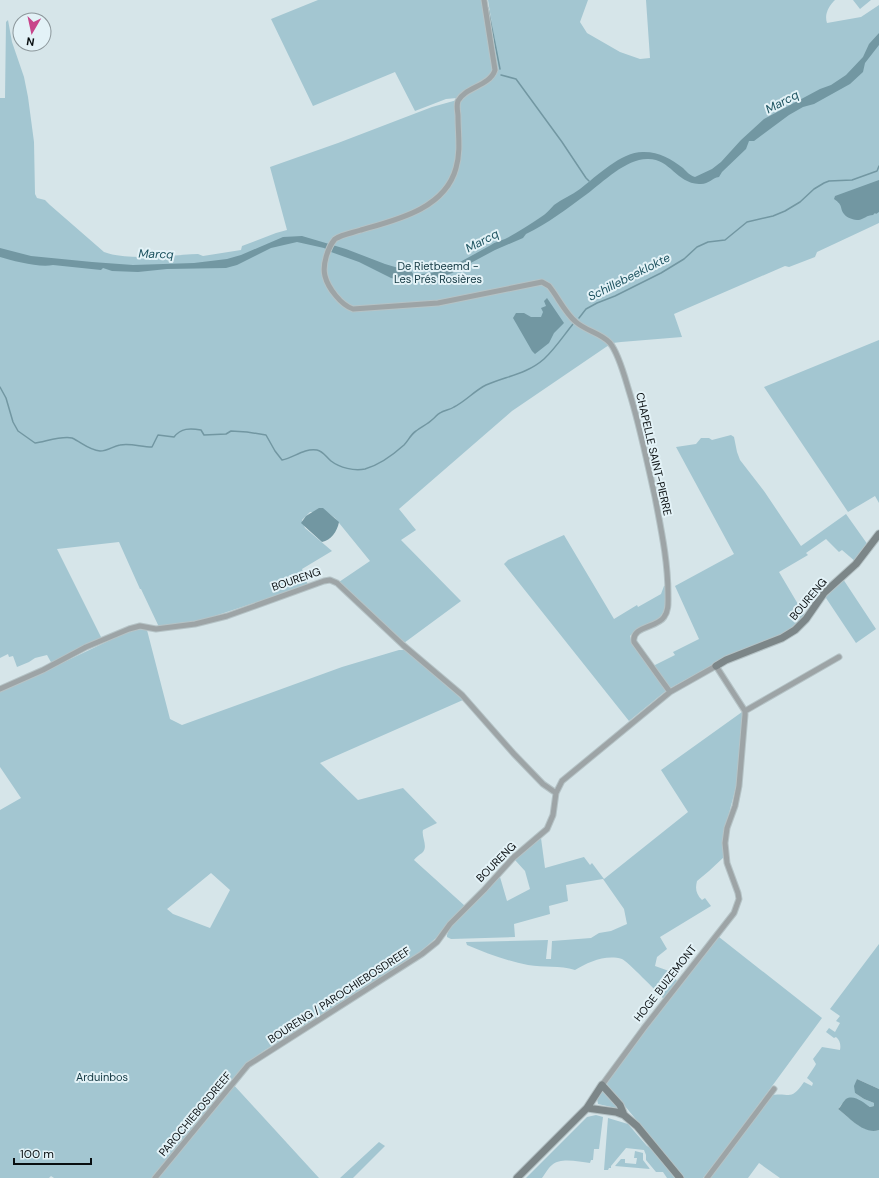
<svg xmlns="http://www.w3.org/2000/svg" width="879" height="1178" font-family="'DM Sans',sans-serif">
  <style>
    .green { fill: #a3c6d1; fill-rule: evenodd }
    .water { fill: #7297a2 }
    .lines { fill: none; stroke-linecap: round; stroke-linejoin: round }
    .stream { stroke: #7297a2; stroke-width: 1.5 }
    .street-casing { stroke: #b5c3c6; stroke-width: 7 }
    .secondary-casing { stroke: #b5c3c6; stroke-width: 9 }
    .street { stroke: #9da4a6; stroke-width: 5 }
    .secondary { stroke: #7c8688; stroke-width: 7 }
    .labels { text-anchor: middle; stroke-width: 4; stroke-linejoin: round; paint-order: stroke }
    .park-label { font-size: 11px; fill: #123741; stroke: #e3f2f7 }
    .street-label { font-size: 11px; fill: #090e10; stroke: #e3f2f7 }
    .water-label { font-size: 12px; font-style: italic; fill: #1a505d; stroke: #e3f2f7 }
  </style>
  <rect width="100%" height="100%" fill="#d6e5e9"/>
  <path class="green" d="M318 0H483L494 69 490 76 461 96 457 98 446 99 415 111 395 72 313 106 271 19Z
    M488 0H588L580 22 587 33 620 52 640 59 650 58 646 0H835C829 6 824 14 827 23L861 17 879 5V223L817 252 815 257 789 267 785 266 674 314 682 337 621 342 613 343 606 347 512 411 399 509 416 530 401 540 461 601 404 643 339 582 370 561 335 518 327 512H310L302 520 305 528 332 551 302 569 308 585 197 622 159 627 141 589H140L119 542 57 549 102 639 52 664 47 655 35 658 29 662 17 667 13 656 9 657 8 654 0 658V98H5L6 22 8 20 12 42 24 77 28 97 34 142 35 194 37 198 45 200 50 205 104 252C126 261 173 255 198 254L203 256 241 250 242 246 276 233 287 230 270 167 338 143 432 107 457 100 469 93 497 71 492 43 495 42Z
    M853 0H871L860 9Z
    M879 340V503L875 496 848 512 764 387Z
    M731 435 734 437 737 452 740 460 764 491 801 546 846 514 868 545 856 562 842 550 839 552 826 539 806 553 808 555 779 572 805 616 788 632 735 653 712 665 667 690 629 721 504 564 508 560 564 535 614 619 637 605 638 607 661 594 664 586H666C666 607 667 616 647 626 640 629 635 631 630 636L632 644 654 674 653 666 675 655 673 652 699 639 675 586 734 554 676 447 696 444 701 438H709L712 440Z
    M843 579 876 629 856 643 824 595Z
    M140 629 147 630 170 719 182 725 342 667 399 650H405L463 700 320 763 358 800 403 788 437 823 423 830C421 837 429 847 422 853 419 855 416 857 414 860L465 906 448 923 436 938 420 952 301 1029 265 1050 246 1064 231 1082 319 1178H54L51 1176 49 1178H0V810L21 798 0 767V691L22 682 125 633ZM211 873 230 890 210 928 173 914 167 909Z
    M742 712 744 718 736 787 724 832V857L709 871 697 881C695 889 696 894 702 900L705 898 711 906 660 937 667 949 657 957 655 966 669 971 678 982 664 999C657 992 627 961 622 959 606 954 588 962 575 970 560 965 544 968 528 965 507 961 486 953 467 945L466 942 548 940 546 959H551L552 941 591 938 599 933 611 931 627 924 624 909 603 879 566 885 568 901 549 906 550 914 514 924 515 937 451 939 447 937V935L449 929 500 877 507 901 530 889 525 871 515 860 541 838 545 868 584 857 590 865 592 863 604 879 688 812 661 770Z
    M719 937 822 1018 728 1146 703 1178H684L606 1083 692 969Z
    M879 944V1089L857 1079 855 1093 864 1099 874 1103V1106L870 1107 866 1105 845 1100 838 1109C850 1118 864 1134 879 1130V1178H780L759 1163 748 1178H710L771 1095C791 1092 790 1102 804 1082L812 1086 813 1083 807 1078 815 1066 816 1064 813 1059 822 1047 840 1050C841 1045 840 1040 836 1037L834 1038 826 1032 829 1028 835 1032 840 1023 836 1021 840 1016 830 1009Z
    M603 1091 617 1106 616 1108 598 1104 597 1099 601 1092Z
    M596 1115 603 1117 599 1149H594L593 1160H591L590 1163C579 1162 561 1157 552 1165 548 1168 545 1174 542 1178H526L587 1117Z
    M608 1118 628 1124 647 1146 653 1149 675 1178H667L663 1172H656L646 1160V1155L644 1150 626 1148 611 1166V1168H609L608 1170H604Z
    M379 1142 385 1146 353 1178H340Z
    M635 1151 643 1153V1160L650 1169 615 1166 621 1159H625V1163L636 1164 637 1158H634Z"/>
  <path class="water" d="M879 33V45L865 63 863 72 850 84 814 104 803 107 789 115 754 141H749L746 149 722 172 719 177C711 178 709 185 699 184 676 183 670 158 647 159 626 159 603 182 587 194 568 208 547 224 526 234L523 238 495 250 452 273 435 279 424 281 412 282 391 278 359 262 331 252 324 248 297 242 271 248 237 265 226 268 167 269 138 272 112 271 103 268 101 270 53 265C40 268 13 261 0 257V248L31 256 92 262 133 265 194 263 227 259 241 255 283 237 302 236 346 249 385 264 412 272 413 274C442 276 466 258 491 245 495 242 500 241 505 239 517 233 529 225 541 217 546 214 550 209 554 205 562 199 572 195 580 189 597 176 622 151 644 152 660 152 671 159 683 168 687 172 689 175 695 177L712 169 721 162 741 140 764 119 820 89 831 85 846 75 863 57 869 44Z
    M879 180V212L876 214 875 213 873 215C867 215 864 219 859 220 854 220 847 218 844 214 839 207 844 206 834 199L835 196Z
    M547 298 564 323 554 333 549 343 535 354 532 351 513 318 516 313H524L531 317H541L543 312 541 308 546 306 544 301Z
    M319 508H323L339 522C337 532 331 540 322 542L301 523 306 516Z
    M857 1079 879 1089V1130C864 1135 850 1118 838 1109 841 1107 843 1101 846 1099 854 1094 864 1103 870 1107L874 1106V1103L864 1099 855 1093 854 1086Z"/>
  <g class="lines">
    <path class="stream" d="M488 8 500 69
      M501 75 516 79 562 142 586 178 589 181
      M579 318 586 309 597 303 615 296 661 273 684 259 697 247 708 242 725 240 747 222 773 216 785 211 800 202 814 189 824 183 829 181 852 180 877 171 879 166
      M0 387 6 398 13 422 18 431 35 443C44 442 63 435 72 438 81 442 89 450 100 451 108 451 113 446 120 445 131 443 141 447 152 447L158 435 174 437C181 428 190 428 201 430L204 435 226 434 231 431 247 432 266 435 275 451 282 460C294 458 303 448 317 450 323 451 326 457 331 461 340 468 354 471 365 469 379 465 394 454 404 445 408 441 411 434 416 431 421 427 428 424 433 419 436 417 437 414 440 413 444 410 450 410 454 407 466 401 474 391 486 385 507 376 527 374 544 359 555 349 564 335 573 324"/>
    <g class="street-casing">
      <path id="street" d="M484 0 495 70C490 86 465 87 458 101 456 106 458 112 458 116 458 134 461 151 456 168 445 209 396 220 361 230 352 233 343 234 335 239 328 247 322 265 325 276 328 288 341 305 353 309L438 303 542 282 549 286C558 297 565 313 576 322 586 331 601 333 610 343 619 354 625 378 629 391 640 426 647 462 655 497 661 529 668 561 668 594 668 602 669 610 664 617 657 628 631 626 634 642L670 692
        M0 689 43 670 86 647 129 629 140 626 156 629 195 624 227 616 324 581 330 580 337 583 403 645 462 695 514 754 543 784 556 793
        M745 711 839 657
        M155 1178 248 1065 422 954 437 942 450 924 484 890 513 858 547 829 553 815 556 793 562 781 670 692 716 666 745 711V715L739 786 735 806 727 828 725 843 727 863 738 893 739 899 734 913 644 1028 602 1085
        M707 1178 774 1089"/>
    </g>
    <g class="secondary-casing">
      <path id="secondary" d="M716 666 726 660 782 638 795 630 806 619 824 593 856 564 879 534
        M587 1108 616 1112 624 1115 637 1126 680 1178
        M517 1178 587 1108 602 1085 620 1105 624 1115"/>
    </g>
    <use href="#street" class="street"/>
    <use href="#secondary" class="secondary"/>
  </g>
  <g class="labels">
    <g class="park-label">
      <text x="438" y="270">De Rietbeemd -<tspan x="438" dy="13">Les Prés Rosières</tspan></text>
      <text x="102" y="1081">Arduinbos</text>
    </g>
    <g class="street-label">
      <text transform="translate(654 454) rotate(77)" y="4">CHAPELLE SAINT-PIERRE</text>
      <text transform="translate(296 579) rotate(-19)" y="4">BOURENG</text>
      <text transform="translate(808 599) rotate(-50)" y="4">BOURENG</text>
      <text transform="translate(496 862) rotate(-45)" y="4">BOURENG</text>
      <text transform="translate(665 983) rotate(-52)" y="4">HOGE BUIZEMONT</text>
      <text transform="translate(339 995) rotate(-33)" y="4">BOURENG / PAROCHIEBOSDREEF</text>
      <text transform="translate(195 1114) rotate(-50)" y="4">PAROCHIEBOSDREEF</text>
    </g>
    <g class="water-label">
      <text transform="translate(782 102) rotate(-28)" y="4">Marcq</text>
      <text transform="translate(482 241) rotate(-28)" y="4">Marcq</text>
      <text transform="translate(156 254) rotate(2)" y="4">Marcq</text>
      <text transform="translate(629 277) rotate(-27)" y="4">Schillebeeklokte</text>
    </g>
  </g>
  <g transform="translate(32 32) rotate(189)"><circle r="19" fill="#e3f2f7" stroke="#8c979b"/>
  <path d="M0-3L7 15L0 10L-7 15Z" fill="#c8458b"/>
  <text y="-6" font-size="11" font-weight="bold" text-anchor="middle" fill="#090e10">N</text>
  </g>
  <path d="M14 1158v6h77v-6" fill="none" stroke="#090e10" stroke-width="2"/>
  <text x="20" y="1158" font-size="12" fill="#090e10" stroke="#e3f2f7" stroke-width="3" paint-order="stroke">100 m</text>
</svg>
